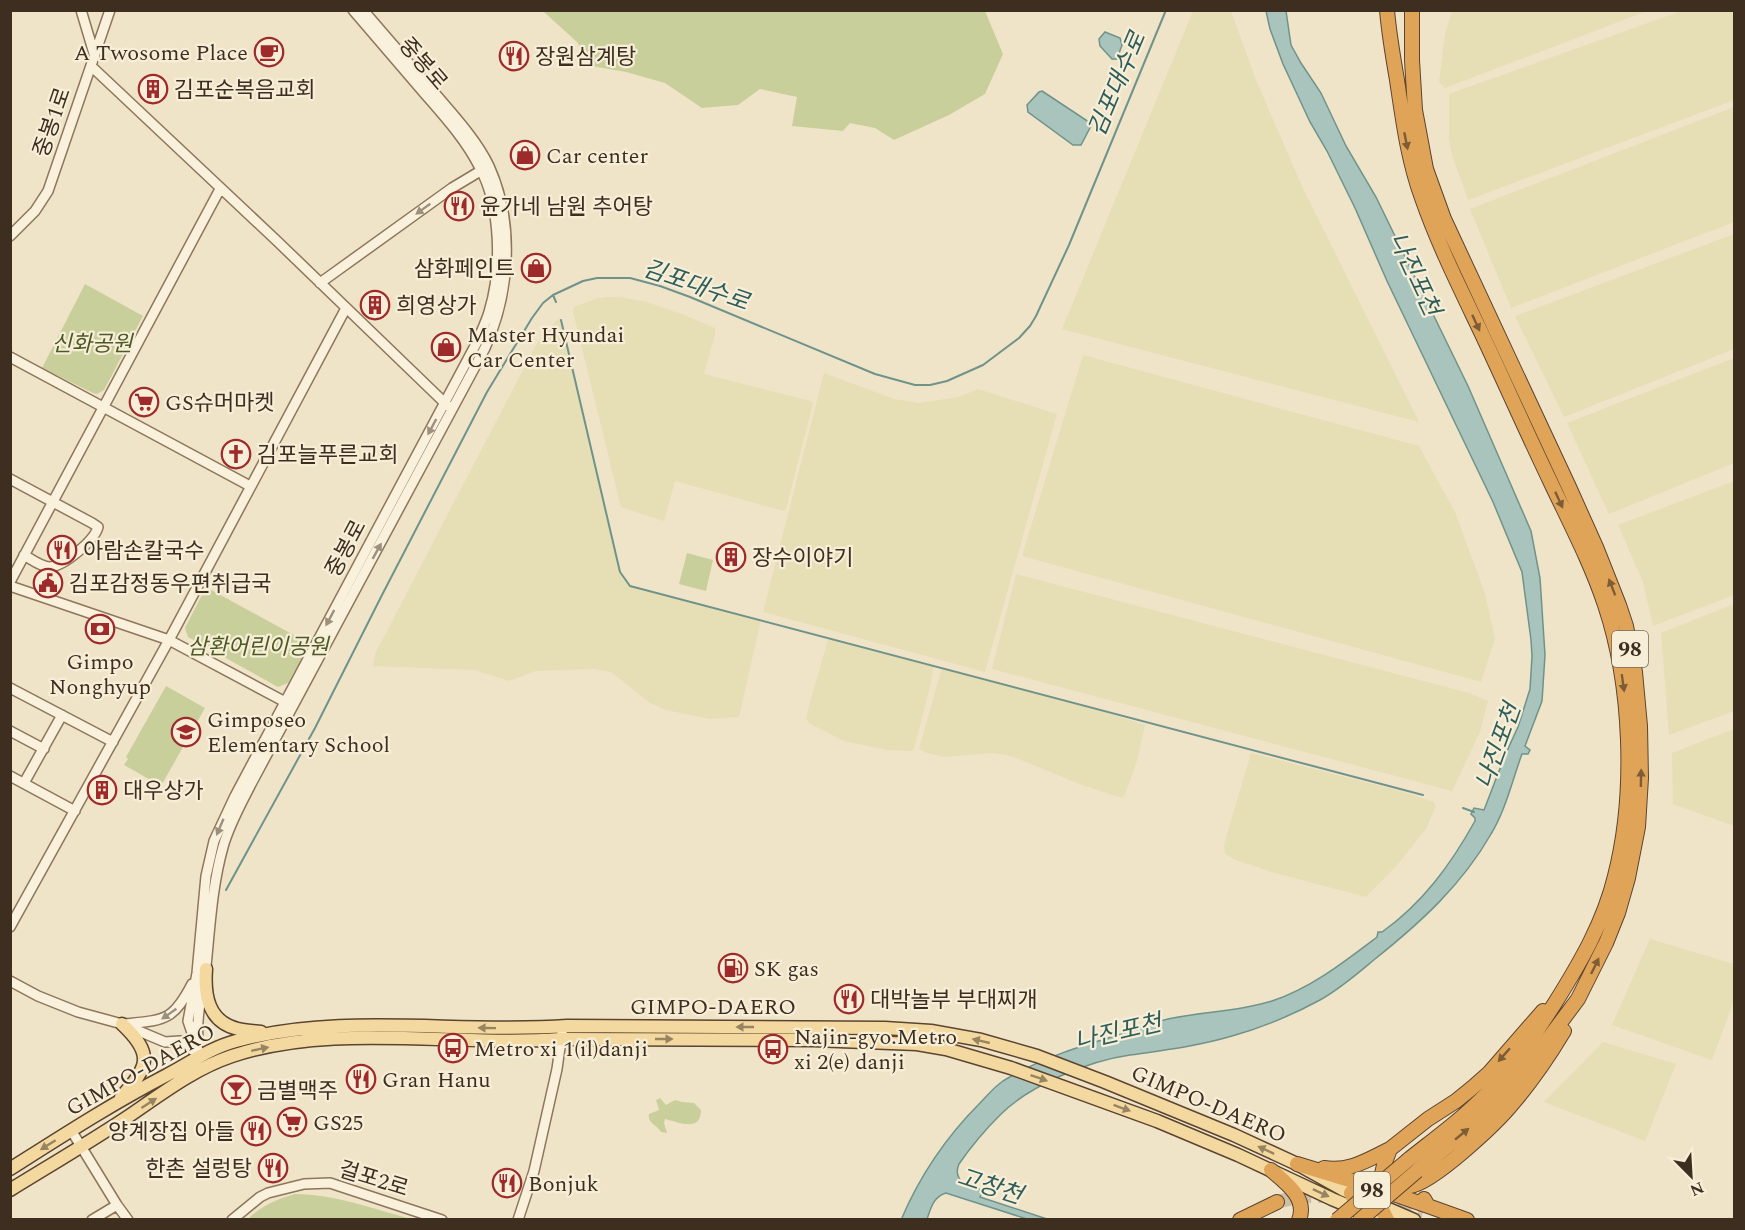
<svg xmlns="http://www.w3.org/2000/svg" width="1745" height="1230" font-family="Spectral,'Noto Sans KR',serif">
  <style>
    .farmland { fill: #e6deb5 }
    .green { fill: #c9cf9b }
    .water { fill: #a9c4bc; stroke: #6f938a; stroke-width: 1.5 }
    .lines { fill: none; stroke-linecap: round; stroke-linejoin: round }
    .stream { stroke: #6f938a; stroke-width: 2 }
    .highway-tunnel { stroke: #ccc0a6; stroke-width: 14; stroke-dasharray: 14 7; stroke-linecap: butt }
    .minor-casing { stroke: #8d765c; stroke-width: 12 }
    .major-casing { stroke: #5b4430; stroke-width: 15 }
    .highway-casing { stroke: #5b4430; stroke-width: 16 }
    .minor { stroke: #faf1dc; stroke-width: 9 }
    .major { stroke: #f3d9a0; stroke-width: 12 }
    .highway { stroke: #e0a458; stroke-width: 14 }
    .highway-bridge-casing { stroke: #5b4430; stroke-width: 16; stroke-linecap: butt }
    .highway-bridge { stroke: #e0a458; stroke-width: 14 }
    .oneway { fill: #7e5d36 }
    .oneway2 { fill: #9c907e }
    .oneway3 { fill: #988460 }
    .labels { text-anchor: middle; stroke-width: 4.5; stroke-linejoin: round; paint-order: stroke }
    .shield { fill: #f7eed8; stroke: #756857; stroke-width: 1.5 }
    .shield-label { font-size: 21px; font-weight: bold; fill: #3d2e20 }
    .poi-label { font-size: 22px; fill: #3d2e20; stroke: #f7eed8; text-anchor: start }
    .street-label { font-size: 22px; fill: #3d2e20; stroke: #f7eed8 }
    .park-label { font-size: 22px; font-style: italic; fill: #4d5a26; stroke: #f7eed8 }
    .water-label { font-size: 24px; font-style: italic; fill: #2f5d5a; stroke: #f7eed8 }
  </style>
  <rect width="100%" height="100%" fill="#f0e4c8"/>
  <path class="farmland" d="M1684 10 1732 11 1734 17V100L1468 200 1452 155 1449 139V94Z
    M1193 11H1231L1256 80 1301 184 1419 422 1062 329Z
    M1452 11V10L1647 11 1445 88 1439 82 1445 34Z
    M1734 107V222L1511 308 1470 209Z
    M1734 234V349L1564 417 1515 316Z
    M607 297H620L647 302 684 315 715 328 716 331 704 374 811 401 813 404 786 509 784 511 675 481 664 521 621 507 573 312 574 307 579 305 598 298Z
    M560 318 620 572 630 586 761 620 739 717 710 719 666 710 650 703 611 672 594 669 536 671 509 681 475 670 373 666 375 654 537 343 553 324Z
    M1083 355 1419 446 1455 512 1485 593 1495 639 1481 682 1022 556Z
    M1734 358V463L1609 514 1567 423Z
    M824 373 894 399 919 403 959 397 978 389 1057 414 985 672 763 612Z
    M1734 481V595L1653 626 1643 582 1618 525Z
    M1016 574 1469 693 1488 701 1480 732 1452 791 992 669Z
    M1734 604V711L1669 735 1661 633Z
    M832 639 934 666 930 687 914 749 911 751 887 750 844 741 809 723 806 718 810 702 828 640Z
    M942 667 1108 713 1145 725 1137 761 1125 795 1122 798 1082 785 1011 756 992 753 944 757 927 753 919 749Z
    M1734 729V826L1673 804 1672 753Z
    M1251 753 1404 792 1434 802 1436 806 1426 829 1417 840 1398 864 1366 897 1275 873 1236 860 1225 854 1224 846 1227 834Z
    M1650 939 1734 964V1000L1712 1060 1612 1025Z
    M1603 1042 1676 1064 1645 1141 1544 1102Z"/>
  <path class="green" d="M544 11H985L1003 54 985 94 949 115 894 140 875 128 850 123 843 131 792 126 797 97 760 89 738 105 702 108 665 83 626 72 585 65 578 43 544 12Z
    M85 284 143 316 104 390 97 394 93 393 42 368Z
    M687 553 713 560 706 591 679 584Z
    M206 587 310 644 288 683 278 687 188 637 185 628Z
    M166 686 205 708 161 786 124 765 128 759 126 757Z
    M660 1098 666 1105 675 1100 682 1102 694 1103 701 1110C701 1133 678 1122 665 1119L664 1123 667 1133 661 1132C657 1125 647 1123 649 1114L659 1110 656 1100Z
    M295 1194C334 1194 374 1209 411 1219H248C261 1206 277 1199 295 1194Z"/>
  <path class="water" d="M1266 11H1286L1291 45 1301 63 1321 93 1346 146 1376 197 1468 386 1531 531 1540 578 1545 655 1542 701 1525 746 1530 750 1528 754H1522C1512 781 1506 809 1491 834 1462 885 1420 923 1375 959 1357 974 1340 989 1320 1000 1294 1014 1261 1028 1232 1036 1198 1046 1165 1050 1130 1055 1088 1061 1030 1085 1000 1115 986 1129 970 1148 959 1164 956 1171 957 1176 962 1183L977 1186 982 1193 980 1197 1047 1219H1027L946 1193C933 1197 931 1208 927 1219L901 1220C920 1175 946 1137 980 1103 987 1096 994 1087 1003 1081 1040 1058 1084 1045 1125 1033 1137 1029 1148 1024 1160 1021 1197 1011 1235 1013 1272 1001 1311 988 1344 962 1377 937L1378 932H1382C1423 903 1451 864 1475 821V818L1471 814 1474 808 1484 810 1506 753 1518 727 1530 689 1532 656 1531 640 1522 572 1493 502 1387 281 1355 208 1327 151 1310 122 1283 64 1270 29Z
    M1105 32 1120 38 1122 45 1117 59H1112L1100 46 1099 39Z
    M1042 91 1092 124 1081 145H1073L1028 112 1027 105 1039 92Z"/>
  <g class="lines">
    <path class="stream" d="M553 295 556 302
      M561 320 620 572 630 586 1423 795
      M1463 808 1474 812
      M226 890 315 728 382 595 487 392 532 318 543 303 553 295 583 281 597 278H630L660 286 690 297 875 374 915 385H930L947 381 983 365 1019 338 1030 326 1036 316 1069 245 1166 10"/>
    <path class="highway-tunnel" d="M1277 1202 1300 1196H1329
      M1377 1203 1423 1211"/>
    <g class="minor-casing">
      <path id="minor" d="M81 10 95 57
        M91 66 277 241 448 406
        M10 236 35 211 48 191 110 10
        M320 283 452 188 487 167
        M10 357 250 486
        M10 479 92 523 98 527C95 540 64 566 50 567 41 567 31 559 24 555
        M10 582 220 189
        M10 586 169 640 289 704
        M10 688 113 742
        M10 731 44 749
        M10 776 75 811
        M24 783 62 715
        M10 927 169 640 346 308
        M10 981 38 996 78 1012 122 1024 165 1042 180 1041 199 1055
        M125 1024C165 1020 173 1021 192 984
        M198 1040C196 1013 203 993 206 966 210 927 212 886 223 847 229 825 241 804 251 784L485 348C510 293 515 223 489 166 477 141 456 118 438 97 413 68 388 39 363 10
        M200 1056 188 1021 197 973 206 876 214 841 235 796 477 342C481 332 486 322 489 312 502 270 501 207 480 168 466 140 445 117 425 94 401 66 377 38 353 10
        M71 1130 117 1205 128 1220
        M92 1220 117 1205
        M232 1220 260 1197 268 1193 304 1184 330 1183 442 1220
        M518 1220 534 1171 557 1069 563 1026"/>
    </g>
    <g class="major-casing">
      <path id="major" d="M206 969C204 995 208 1022 238 1029 245 1031 254 1031 261 1032
        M121 1097C149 1067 154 1054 122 1024
        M10 1169C62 1136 113 1103 167 1075 190 1063 210 1048 236 1041 343 1012 457 1034 567 1026L885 1028 931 1031 981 1040 1037 1056 1105 1082 1234 1135 1297 1164 1344 1190 1414 1220
        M10 1190C49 1166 88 1143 126 1118 160 1095 193 1069 232 1056 333 1022 455 1047 561 1039L813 1040 917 1044 946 1049 1011 1068 1157 1121 1238 1155 1332 1199 1382 1220"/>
    </g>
    <g class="highway-casing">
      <path id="highway" d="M1387 10C1389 34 1393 57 1397 80 1403 120 1408 160 1422 198 1438 244 1460 288 1481 332 1505 383 1527 433 1551 483 1570 523 1591 563 1605 605 1632 686 1636 794 1615 876 1604 922 1580 963 1555 1003 1537 1031 1518 1060 1495 1085 1470 1113 1438 1136 1408 1160
        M1412 10V60L1415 110 1426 169 1444 219 1569 487 1596 547 1619 605 1626 626 1635 672 1640 726 1641 778 1638 827 1628 878 1618 913 1606 943 1578 999 1531 1062 1504 1094 1475 1124 1417 1171
        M1297 1164 1379 1189 1428 1206
        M1384 1166C1388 1178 1394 1188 1410 1186 1433 1183 1497 1123 1513 1103 1532 1081 1549 1056 1564 1031
        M1324 1168C1350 1172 1367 1160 1390 1149
        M1271 1170C1285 1182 1308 1198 1299 1220
        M1351 1193 1360 1210 1362 1220
        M1424 1199 1428 1206 1467 1220
        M1240 1220 1277 1202
        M1387 1220 1381 1207 1379 1187 1384 1165 1390 1149 1428 1119 1456 1101 1472 1088 1489 1073 1543 1011"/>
    </g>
    <use href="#minor" class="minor"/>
    <use href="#major" class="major"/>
    <use href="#highway" class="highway"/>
    <g class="highway-bridge-casing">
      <path id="highway-bridge" d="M1337 1220 1408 1160
        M1360 1220 1417 1171"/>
    </g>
    <use href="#highway-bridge" class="highway-bridge"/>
  </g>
  <defs><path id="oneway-solid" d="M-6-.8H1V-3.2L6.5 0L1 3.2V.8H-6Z" transform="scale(1.5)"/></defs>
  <g class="oneway">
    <use href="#oneway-solid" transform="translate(1406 141) rotate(79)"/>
    <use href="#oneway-solid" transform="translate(1476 323) rotate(65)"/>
    <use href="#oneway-solid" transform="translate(1559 500) rotate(65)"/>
    <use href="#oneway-solid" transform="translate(1612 587) rotate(-111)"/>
    <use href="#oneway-solid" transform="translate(1623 683) rotate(82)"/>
    <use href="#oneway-solid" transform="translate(1641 778) rotate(-89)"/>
    <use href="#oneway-solid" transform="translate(1595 966) rotate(-64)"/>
    <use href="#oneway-solid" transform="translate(1504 1055) rotate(131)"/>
    <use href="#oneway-solid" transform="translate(1462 1134) rotate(-39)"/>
  </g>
  <g class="oneway2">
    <use href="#oneway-solid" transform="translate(423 209) rotate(144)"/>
    <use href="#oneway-solid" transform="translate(432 427) rotate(118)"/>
    <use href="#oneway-solid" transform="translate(377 551) rotate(-61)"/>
    <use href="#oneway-solid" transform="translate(330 618) rotate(118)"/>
    <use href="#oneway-solid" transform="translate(220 827) rotate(113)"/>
    <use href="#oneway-solid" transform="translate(169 1014) rotate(145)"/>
  </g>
  <g class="oneway3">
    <use href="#oneway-solid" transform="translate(745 1027) rotate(180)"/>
    <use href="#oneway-solid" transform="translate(487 1028) rotate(-179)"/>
    <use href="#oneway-solid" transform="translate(664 1039)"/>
    <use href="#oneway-solid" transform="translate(981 1041) rotate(-167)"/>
    <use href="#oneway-solid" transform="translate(260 1049) rotate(-12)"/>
    <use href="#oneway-solid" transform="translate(1039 1078) rotate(19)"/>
    <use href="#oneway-solid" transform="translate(149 1103) rotate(-33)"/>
    <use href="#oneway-solid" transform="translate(1122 1108) rotate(20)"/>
    <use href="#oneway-solid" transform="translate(48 1145) rotate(148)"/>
    <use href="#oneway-solid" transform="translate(1266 1150) rotate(-155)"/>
    <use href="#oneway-solid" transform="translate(1321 1193) rotate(25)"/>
  </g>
  <defs>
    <g id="cafe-ring" transform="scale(1.5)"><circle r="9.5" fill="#f7eed8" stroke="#9e2a2b" stroke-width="1.5"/><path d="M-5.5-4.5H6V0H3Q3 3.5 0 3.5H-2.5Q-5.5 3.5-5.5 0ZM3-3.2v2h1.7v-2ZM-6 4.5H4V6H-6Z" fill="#9e2a2b"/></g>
    <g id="restaurant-ring" transform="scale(1.5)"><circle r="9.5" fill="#f7eed8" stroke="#9e2a2b" stroke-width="1.5"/><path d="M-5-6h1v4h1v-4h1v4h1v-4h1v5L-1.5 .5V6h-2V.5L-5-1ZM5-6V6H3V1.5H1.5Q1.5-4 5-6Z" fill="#9e2a2b"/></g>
    <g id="building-ring" transform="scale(1.5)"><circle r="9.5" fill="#f7eed8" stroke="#9e2a2b" stroke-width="1.5"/><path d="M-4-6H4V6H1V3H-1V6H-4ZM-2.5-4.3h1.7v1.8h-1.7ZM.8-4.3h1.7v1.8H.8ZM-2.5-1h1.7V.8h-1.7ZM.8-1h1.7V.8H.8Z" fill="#9e2a2b"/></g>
    <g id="shop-ring" transform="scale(1.5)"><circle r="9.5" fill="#f7eed8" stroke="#9e2a2b" stroke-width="1.5"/><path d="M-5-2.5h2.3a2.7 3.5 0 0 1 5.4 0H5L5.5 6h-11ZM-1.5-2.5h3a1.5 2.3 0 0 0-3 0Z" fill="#9e2a2b"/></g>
    <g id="supermarket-ring" transform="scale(1.5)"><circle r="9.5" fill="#f7eed8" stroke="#9e2a2b" stroke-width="1.5"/><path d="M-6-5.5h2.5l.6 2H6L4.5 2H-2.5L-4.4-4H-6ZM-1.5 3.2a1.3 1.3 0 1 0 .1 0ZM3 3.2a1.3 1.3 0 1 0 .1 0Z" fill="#9e2a2b"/></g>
    <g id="church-ring" transform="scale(1.5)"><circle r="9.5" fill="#f7eed8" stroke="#9e2a2b" stroke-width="1.5"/><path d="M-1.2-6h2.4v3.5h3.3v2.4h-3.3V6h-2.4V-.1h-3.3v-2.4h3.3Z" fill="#9e2a2b"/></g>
    <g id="civic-ring" transform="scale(1.5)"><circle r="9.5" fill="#f7eed8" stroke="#9e2a2b" stroke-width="1.5"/><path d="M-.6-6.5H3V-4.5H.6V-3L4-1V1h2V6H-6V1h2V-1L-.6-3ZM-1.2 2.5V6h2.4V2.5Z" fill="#9e2a2b"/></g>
    <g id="bank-ring" transform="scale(1.5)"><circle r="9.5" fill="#f7eed8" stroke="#9e2a2b" stroke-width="1.5"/><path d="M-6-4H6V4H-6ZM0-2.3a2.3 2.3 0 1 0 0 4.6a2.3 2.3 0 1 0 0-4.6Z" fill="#9e2a2b"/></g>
    <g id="school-ring" transform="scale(1.5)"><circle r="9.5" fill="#f7eed8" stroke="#9e2a2b" stroke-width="1.5"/><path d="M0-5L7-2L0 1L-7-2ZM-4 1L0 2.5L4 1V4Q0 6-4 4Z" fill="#9e2a2b"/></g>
    <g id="fuel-ring" transform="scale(1.5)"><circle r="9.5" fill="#f7eed8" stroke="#9e2a2b" stroke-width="1.5"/><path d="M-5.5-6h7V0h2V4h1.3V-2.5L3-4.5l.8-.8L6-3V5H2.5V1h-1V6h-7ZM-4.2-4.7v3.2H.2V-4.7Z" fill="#9e2a2b"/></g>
    <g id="bus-ring" transform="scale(1.5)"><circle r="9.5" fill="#f7eed8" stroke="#9e2a2b" stroke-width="1.5"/><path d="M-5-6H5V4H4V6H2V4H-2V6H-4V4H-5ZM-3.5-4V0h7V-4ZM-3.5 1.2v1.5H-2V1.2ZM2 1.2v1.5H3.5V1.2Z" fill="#9e2a2b"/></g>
    <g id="bar-ring" transform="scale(1.5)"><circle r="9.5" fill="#f7eed8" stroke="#9e2a2b" stroke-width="1.5"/><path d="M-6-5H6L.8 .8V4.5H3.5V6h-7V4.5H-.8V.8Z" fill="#9e2a2b"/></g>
  </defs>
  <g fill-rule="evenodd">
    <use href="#cafe-ring" x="269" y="52"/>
    <use href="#restaurant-ring" x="514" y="56"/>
    <use href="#building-ring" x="153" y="89"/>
    <use href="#shop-ring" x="525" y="155"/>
    <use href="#restaurant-ring" x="459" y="206"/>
    <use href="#shop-ring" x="536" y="268"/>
    <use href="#building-ring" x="375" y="305"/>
    <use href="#shop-ring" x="446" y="347"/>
    <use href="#supermarket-ring" x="144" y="402"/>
    <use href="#church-ring" x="236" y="454"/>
    <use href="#restaurant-ring" x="62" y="550"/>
    <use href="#building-ring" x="731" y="557"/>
    <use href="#civic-ring" x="48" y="583"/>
    <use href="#bank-ring" x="100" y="629"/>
    <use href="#school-ring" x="186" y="732"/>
    <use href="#building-ring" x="102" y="790"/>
    <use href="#fuel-ring" x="733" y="968"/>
    <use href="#restaurant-ring" x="849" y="999"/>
    <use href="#bus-ring" x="453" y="1048"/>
    <use href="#bus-ring" x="773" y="1049"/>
    <use href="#restaurant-ring" x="361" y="1079"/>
    <use href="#bar-ring" x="236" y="1090"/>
    <use href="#supermarket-ring" x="292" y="1122"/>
    <use href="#restaurant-ring" x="256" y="1131"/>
    <use href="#restaurant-ring" x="273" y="1168"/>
    <use href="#restaurant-ring" x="507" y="1183"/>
  </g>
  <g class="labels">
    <g class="shield">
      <rect x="1612" y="631" width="36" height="36" rx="4.5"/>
      <rect x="1354" y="1172" width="36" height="36" rx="4.5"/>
    </g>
    <g class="shield-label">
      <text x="1630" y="656">98</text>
      <text x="1372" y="1197">98</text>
    </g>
    <g class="poi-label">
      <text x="248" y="60" text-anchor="end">A Twosome Place</text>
      <text x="535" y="64">장원삼계탕</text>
      <text x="174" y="97">김포순복음교회</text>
      <text x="546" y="163">Car center</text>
      <text x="480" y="214">윤가네 남원 추어탕</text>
      <text x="515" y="276" text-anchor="end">삼화페인트</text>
      <text x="396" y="313">희영상가</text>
      <text x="467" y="342">Master Hyundai<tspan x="467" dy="25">Car Center</tspan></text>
      <text x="165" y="410">GS슈머마켓</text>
      <text x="257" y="462">김포늘푸른교회</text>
      <text x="83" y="558">아람손칼국수</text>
      <text x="752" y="565">장수이야기</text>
      <text x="69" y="591">김포감정동우편취급국</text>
      <text x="100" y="669" text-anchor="middle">Gimpo<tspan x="100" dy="25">Nonghyup</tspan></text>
      <text x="207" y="727">Gimposeo<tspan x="207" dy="25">Elementary School</tspan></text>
      <text x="123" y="798">대우상가</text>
      <text x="754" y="976">SK gas</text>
      <text x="870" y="1007">대박놀부 부대찌개</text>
      <text x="794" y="1044">Najin-gyo.Metro<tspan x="794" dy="25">xi 2(e) danji</tspan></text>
      <text x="474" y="1056">Metro xi 1(il)danji</text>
      <text x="382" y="1087">Gran Hanu</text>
      <text x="257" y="1098">금별맥주</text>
      <text x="313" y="1130">GS25</text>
      <text x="235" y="1139" text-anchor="end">양계장집 아들</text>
      <text x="252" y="1176" text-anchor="end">한촌 설렁탕</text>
      <text x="528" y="1191">Bonjuk</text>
    </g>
    <g class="street-label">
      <text transform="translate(424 63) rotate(49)" y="8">중봉로</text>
      <text transform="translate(51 122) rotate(-71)" y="8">중봉1로</text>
      <text transform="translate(345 548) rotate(-62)" y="8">중봉로</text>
      <text x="713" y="1014">GIMPO-DAERO</text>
      <text transform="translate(140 1069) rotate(-29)" y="8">GIMPO-DAERO</text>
      <text transform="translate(1209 1103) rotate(23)" y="8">GIMPO-DAERO</text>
      <text transform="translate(374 1178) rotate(17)" y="8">걸포2로</text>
    </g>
    <g class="park-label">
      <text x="92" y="351">신화공원</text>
      <text x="258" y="654">삼환어린이공원</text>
    </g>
    <g class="water-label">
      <text transform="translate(1117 84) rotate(-67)" y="8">김포대수로</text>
      <text transform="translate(1415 274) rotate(65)" y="8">나진포천</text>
      <text transform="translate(696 285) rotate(19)" y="8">김포대수로</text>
      <text transform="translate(1498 746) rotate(-70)" y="8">나진포천</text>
      <text transform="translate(1118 1032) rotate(-13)" y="8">나진포천</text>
      <text transform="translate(990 1186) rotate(18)" y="8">고창천</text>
    </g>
  </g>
  <rect width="1745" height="1230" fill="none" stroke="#3d2e20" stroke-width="24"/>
  <g transform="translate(1691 1176) rotate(156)" stroke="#f7eed8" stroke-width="4.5" paint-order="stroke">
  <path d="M0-4.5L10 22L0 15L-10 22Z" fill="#3d2e20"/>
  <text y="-9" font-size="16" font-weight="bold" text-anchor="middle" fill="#3d2e20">N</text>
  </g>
</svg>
